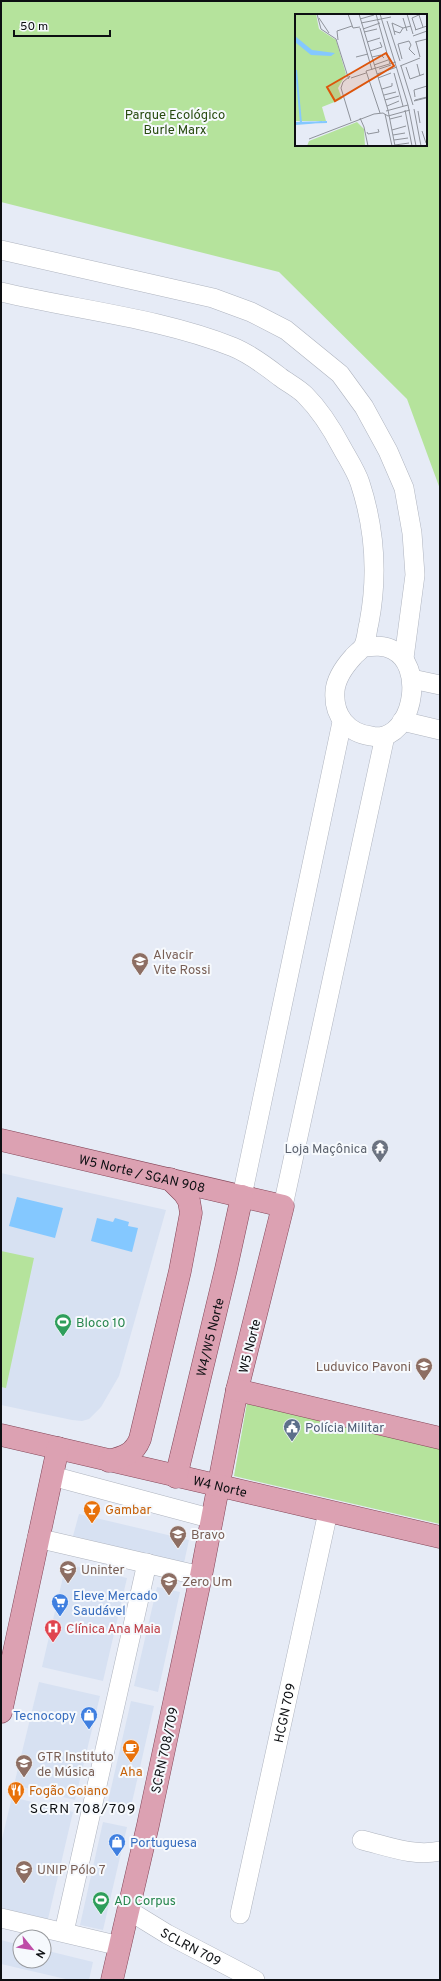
<svg xmlns="http://www.w3.org/2000/svg" width="441" height="1981" font-family="Overpass,sans-serif">
  <style>
    .built { fill: #d7e1f2 }
    .green { fill: #b5e39c; fill-rule: evenodd }
    .water { fill: #84c8ff }
    .lines { fill: none; stroke-linecap: round; stroke-linejoin: round }
    .minor-casing { stroke: #afb4bf; stroke-width: 20 }
    .major-casing { stroke: #844658; stroke-width: 23 }
    .minor { stroke: #fff; stroke-width: 19 }
    .major { stroke: #dca1b2; stroke-width: 22 }
    .labels { text-anchor: middle; stroke-width: 4; stroke-linejoin: round; paint-order: stroke }
    .park-label { font-size: 13px; fill: #274a0e; stroke: #f6f9fd }
    .education-label { font-size: 13px; fill: #785e54; stroke: #f6f9fd; text-anchor: start }
    .worship-label { font-size: 13px; fill: #5b616d; stroke: #f6f9fd; text-anchor: end }
    .street-label { font-size: 13px; fill: #0d0f12; stroke: #f6f9fd }
    .leisure-label { font-size: 13px; fill: #27864d; stroke: #f6f9fd; text-anchor: start }
    .service-label { font-size: 13px; fill: #4e5e75; stroke: #f6f9fd; text-anchor: start }
    .food-label { font-size: 13px; fill: #c56008; stroke: #f6f9fd; text-anchor: start }
    .shop-label { font-size: 13px; fill: #366cbe; stroke: #f6f9fd; text-anchor: start }
    .health-label { font-size: 13px; fill: #be3a42; stroke: #f6f9fd; text-anchor: start }
    .neighbourhood-label { font-size: 14px; letter-spacing: 1px; fill: #0d0f12; stroke: #f6f9fd }
    .inset-river { fill: none; stroke: #84c8ff; stroke-width: 2 }
    .inset-road { fill: none; stroke: #8f939b; stroke-width: 1 }
    .view { fill: #dd550c; fill-opacity: 0.15; stroke: #dd550c; stroke-width: 2 }
    .inset-edge { fill: none; stroke: #0d0f12; stroke-width: 2 }
  </style>
  <rect width="100%" height="100%" fill="#e6ebf6"/>
  <path class="built" d="M1 1173 166 1210 119 1376 101 1407 89 1419 82 1421 72 1420 1 1405Z
    M79 1514 189 1540 184 1563 73 1536Z
    M66 1564 127 1578 103 1681 42 1667Z
    M157 1587 180 1592 158 1692 134 1686Z
    M39 1682 100 1696 75 1800 14 1785Z
    M131 1701 154 1706 130 1811 107 1806Z
    M12 1797 73 1812 48 1919 1 1908V1843Z
    M103 1822 127 1827 103 1930 80 1925Z
    M1 1940 20 1945V1961H44V1950L93 1962 89 1980H70L1 1964Z"/>
  <path class="green" d="M1 1H440V489L407 399 279 272 1 202ZM296 15H426V145H296Z
    M1 1251 34 1258 6 1388 1 1387Z
    M247 1403 440 1448V1524L234 1476Z"/>
  <path class="water" d="M17 1197 63 1208 55 1238 9 1226Z
    M97 1218 113 1222 115 1218 129 1222 128 1226 138 1228 132 1252 91 1241Z"/>
  <g class="lines">
    <g class="minor-casing">
      <g id="minor">
        <path d="M1 250 213 298 251 312 286 330 340 374 364 407 388 451 404 488 412 533 415 575 404 658"/>
        <path d="M1 292C77 310 160 318 233 347 250 354 266 366 280 377 288 383 298 388 305 395 320 410 332 429 342 448 348 459 356 471 360 483 375 529 378 576 369 623 367 630 367 638 364 645 362 650 356 653 353 657 344 667 336 678 335 691 333 716 348 733 371 736 375 737 380 737 384 736 415 727 423 665 393 650 384 645 374 646 364 647"/>
        <path d="M412 679 440 685"/>
        <path d="M402 721 440 730"/>
        <path d="M242 1196 342 722"/>
        <path d="M283 1206 385 736"/>
        <path d="M52 1476 213 1519"/>
        <path d="M37 1538 201 1576"/>
        <path d="M362 1840C387 1846 414 1857 440 1851"/>
        <path id="s1" d="M128 1910 167 1934 255 1980"/>
        <path id="s2" d="M240 1914 328 1512"/>
        <path d="M1 1918 120 1946"/>
        <path d="M64 1932 147 1563"/>
      </g>
    </g>
    <g class="major-casing">
      <g id="major">
        <path id="s3" d="M1 1140 283 1206 237 1390 201 1576 148 1825 112 1980"/>
        <path d="M237 1390 440 1438"/>
        <path id="s4" d="M1 1435 440 1537"/>
        <path d="M109 1461C124 1457 134 1454 140 1439L180 1271 191 1213 189 1201 184 1193 170 1179"/>
        <path id="s5" d="M176 1477 226 1269 242 1196"/>
        <path d="M1 1712 58 1448"/>
      </g>
    </g>
    <use href="#minor" class="minor"/>
    <use href="#major" class="major"/>
  </g>
  <defs>
    <g id="school-pin" transform="scale(0.9)"><path d="M0 17L-7.5 6A9.5 9.5 0 1 1 7.5 6Z" fill="#8d6e63" stroke="#f6f9fd"/><path d="M0-5L7-2L0 1L-7-2ZM-4 1L0 2.5L4 1V4Q0 6-4 4Z" fill="#fff"/></g>
    <g id="temple-pin" transform="scale(0.9)"><path d="M0 17L-7.5 6A9.5 9.5 0 1 1 7.5 6Z" fill="#6b7280" stroke="#f6f9fd"/><path d="M0-6L5-2H3V0L6.5 2.5H4V6H1.5V3h-3V6H-4V2.5H-6.5L-3 0V-2H-5Z" fill="#fff"/></g>
    <g id="stadium-pin" transform="scale(0.9)"><path d="M0 17L-7.5 6A9.5 9.5 0 1 1 7.5 6Z" fill="#2e9e5b" stroke="#f6f9fd"/><path d="M0-5a6.5 5 0 1 0 0 10a6.5 5 0 1 0 0-10ZM-3.5-1.8h7v3.6h-7Z" fill="#fff"/></g>
    <g id="civic-pin" transform="scale(0.9)"><path d="M0 17L-7.5 6A9.5 9.5 0 1 1 7.5 6Z" fill="#5c6f8a" stroke="#f6f9fd"/><path d="M-.6-6.5H3V-4.5H.6V-3L4-1V1h2V6H-6V1h2V-1L-.6-3ZM-1.2 2.5V6h2.4V2.5Z" fill="#fff"/></g>
    <g id="bar-pin" transform="scale(0.9)"><path d="M0 17L-7.5 6A9.5 9.5 0 1 1 7.5 6Z" fill="#e8710a" stroke="#f6f9fd"/><path d="M-6-5H6L.8 .8V4.5H3.5V6h-7V4.5H-.8V.8Z" fill="#fff"/></g>
    <g id="university-pin" transform="scale(0.9)"><path d="M0 17L-7.5 6A9.5 9.5 0 1 1 7.5 6Z" fill="#8d6e63" stroke="#f6f9fd"/><path d="M0-5L7-2L0 1L-7-2ZM-4 1L0 2.5L4 1V4Q0 6-4 4Z" fill="#fff"/></g>
    <g id="supermarket-pin" transform="scale(0.9)"><path d="M0 17L-7.5 6A9.5 9.5 0 1 1 7.5 6Z" fill="#3f7fe0" stroke="#f6f9fd"/><path d="M-6-5.5h2.5l.6 2H6L4.5 2H-2.5L-4.4-4H-6ZM-1.5 3.2a1.3 1.3 0 1 0 .1 0ZM3 3.2a1.3 1.3 0 1 0 .1 0Z" fill="#fff"/></g>
    <g id="hospital-pin" transform="scale(0.9)"><path d="M0 17L-7.5 6A9.5 9.5 0 1 1 7.5 6Z" fill="#e0444e" stroke="#f6f9fd"/><path d="M-5-5h3v3.5h4V-5h3V5h-3V1.5h-4V5h-3Z" fill="#fff"/></g>
    <g id="shop-pin" transform="scale(0.9)"><path d="M0 17L-7.5 6A9.5 9.5 0 1 1 7.5 6Z" fill="#3f7fe0" stroke="#f6f9fd"/><path d="M-5-2.5h2.3a2.7 3.5 0 0 1 5.4 0H5L5.5 6h-11ZM-1.5-2.5h3a1.5 2.3 0 0 0-3 0Z" fill="#fff"/></g>
    <g id="cafe-pin" transform="scale(0.9)"><path d="M0 17L-7.5 6A9.5 9.5 0 1 1 7.5 6Z" fill="#e8710a" stroke="#f6f9fd"/><path d="M-5.5-4.5H6V0H3Q3 3.5 0 3.5H-2.5Q-5.5 3.5-5.5 0ZM3-3.2v2h1.7v-2ZM-6 4.5H4V6H-6Z" fill="#fff"/></g>
    <g id="restaurant-pin" transform="scale(0.9)"><path d="M0 17L-7.5 6A9.5 9.5 0 1 1 7.5 6Z" fill="#e8710a" stroke="#f6f9fd"/><path d="M-5-6h1v4h1v-4h1v4h1v-4h1v5L-1.5 .5V6h-2V.5L-5-1ZM5-6V6H3V1.5H1.5Q1.5-4 5-6Z" fill="#fff"/></g>
  </defs>
  <g fill-rule="evenodd">
    <use href="#school-pin" x="140" y="961"/>
    <use href="#temple-pin" x="380" y="1148"/>
    <use href="#stadium-pin" x="63" y="1322"/>
    <use href="#school-pin" x="424" y="1366"/>
    <use href="#civic-pin" x="292" y="1427"/>
    <use href="#bar-pin" x="92" y="1509"/>
    <use href="#school-pin" x="178" y="1534"/>
    <use href="#university-pin" x="68" y="1569"/>
    <use href="#university-pin" x="169" y="1581"/>
    <use href="#supermarket-pin" x="60" y="1602"/>
    <use href="#hospital-pin" x="53" y="1628"/>
    <use href="#shop-pin" x="89" y="1715"/>
    <use href="#cafe-pin" x="131" y="1748"/>
    <use href="#school-pin" x="24" y="1763"/>
    <use href="#restaurant-pin" x="16" y="1790"/>
    <use href="#shop-pin" x="117" y="1842"/>
    <use href="#university-pin" x="24" y="1869"/>
    <use href="#stadium-pin" x="101" y="1900"/>
  </g>
  <g class="labels">
    <g class="park-label">
      <text x="175" y="119">Parque Ecológico<tspan x="175" dy="15">Burle Marx</tspan></text>
    </g>
    <g class="education-label">
      <text x="153" y="959">Alvacir<tspan x="153" dy="15">Vite Rossi</tspan></text>
      <text x="411" y="1371" text-anchor="end">Luduvico Pavoni</text>
      <text x="191" y="1539">Bravo</text>
      <text x="81" y="1574">Uninter</text>
      <text x="182" y="1586">Zero Um</text>
      <text x="37" y="1761">GTR Instituto<tspan x="37" dy="15">de Música</tspan></text>
      <text x="37" y="1874">UNIP Pólo 7</text>
    </g>
    <g class="worship-label">
      <text x="367" y="1153">Loja Maçônica</text>
    </g>
    <g class="street-label">
      <text dy="5" stroke="none"><textPath href="#s3" startOffset="145">W5 Norte / SGAN 908</textPath></text>
      <text dy="5" stroke="none"><textPath href="#s5" startOffset="144">W4/W5 Norte</textPath></text>
      <text transform="translate(249 1346) rotate(-76)" y="5">W5 Norte</text>
      <text dy="5" stroke="none"><textPath href="#s4" startOffset="225">W4 Norte</textPath></text>
      <text dy="5" stroke="none"><textPath href="#s2" startOffset="206">HCGN 709</textPath></text>
      <text transform="translate(164 1750) rotate(-78)" y="5">SCRN 708/709</text>
      <text dy="5" stroke="none"><textPath href="#s1" startOffset="73">SCLRN 709</textPath></text>
    </g>
    <g class="leisure-label">
      <text x="76" y="1327">Bloco 10</text>
      <text x="114" y="1905">AD Corpus</text>
    </g>
    <g class="service-label">
      <text x="305" y="1432">Polícia Militar</text>
    </g>
    <g class="food-label">
      <text x="105" y="1514">Gambar</text>
      <text x="131" y="1776" text-anchor="middle">Aha</text>
      <text x="29" y="1795">Fogão Goiano</text>
    </g>
    <g class="shop-label">
      <text x="73" y="1600">Eleve Mercado<tspan x="73" dy="15">Saudável</tspan></text>
      <text x="76" y="1720" text-anchor="end">Tecnocopy</text>
      <text x="130" y="1847">Portuguesa</text>
    </g>
    <g class="health-label">
      <text x="66" y="1633">Clínica Ana Maia</text>
    </g>
    <g class="neighbourhood-label">
      <text x="83" y="1813">SCRN 708/709</text>
    </g>
  </g>
  <g transform="translate(295 14)">
    <rect width="132" height="132" fill="#e6ebf6"/>
    <path d="M0 0H21L24 15 41 26 51 60 43 74 47 85 27 93 31 107H0ZM62 108 69 115 70 132H12L14 127Z" fill="#b5e39c"/>
    <path d="M0 22 17 36 40 39 36 42 16 41 0 28Z" fill="#84c8ff"/>
    <path class="inset-river" d="M1 56 6 109M0 109 32 108M0 110 27 108"/>
    <path class="inset-road" d="M22 0 26 15 41 25 53 63M53 0 58 14 65 13M64 0 93 96 100 132M81 0 95 50M85 0 113 91 121 132M112 0 118 20M124 1 128 13M24 4 34 19M108 4 112 17M65 5 79 1M92 7 105 47M66 9 96 3M65 14 77 56M68 15 85 9M120 16 132 12M121 16 117 4 126 0M99 17 105 19 108 14 116 12M69 18 82 15M100 21 97 9 108 14M118 22 132 17M43 26 42 17 57 12M72 28 85 24M120 28 132 25M121 28 125 43M116 31 114 35 120 41M75 37 87 33 85 28M61 43 73 40M77 43 86 41 89 44M107 45 103 30 114 27 116 31M122 50 125 62M79 51 93 46M105 52 125 44M106 52 118 91M111 53 115 65 129 60M84 55 96 51M99 59 108 92M82 60 102 53M56 64 71 59M83 64 96 59M53 65 55 62 48 68 46 74 56 107M87 75 97 72V69M89 81 101 78M120 83 119 76 132 72M132 83 131 84 119 87 120 86ZM90 86 104 82M92 92 104 87M119 95 126 132M110 96 117 132M91 97 113 91M123 97 125 109M85 99 71 57 101 48M90 100 97 132M65 104 69 113 73 132M95 105 107 102M97 116 111 112M127 117 131 129M72 118 73 120 84 118 83 115M98 121 110 119M14 125 79 100 88 99 93 102 115 96M99 126 113 124M100 131 114 129"/>
    <path class="view" d="M91 39 99 52 40 87 32 73Z"/>
    <rect width="132" height="132" class="inset-edge"/>
  </g>
  <rect width="441" height="1981" fill="none" stroke="#0d0f12" stroke-width="4"/>
  <g transform="translate(32 1949) rotate(120)"><circle r="19" fill="#f6f9fd" stroke="#999b9f"/>
  <path d="M0-3L7 15L0 10L-7 15Z" fill="#be4ca7"/>
  <text y="-6" font-size="11" font-weight="bold" text-anchor="middle" fill="#0d0f12">N</text>
  </g>
  <path d="M14 30v6h96v-6" fill="none" stroke="#0d0f12" stroke-width="2"/>
  <text x="20" y="30" font-size="12" fill="#0d0f12" stroke="#f6f9fd" stroke-width="3" paint-order="stroke">50 m</text>
</svg>
